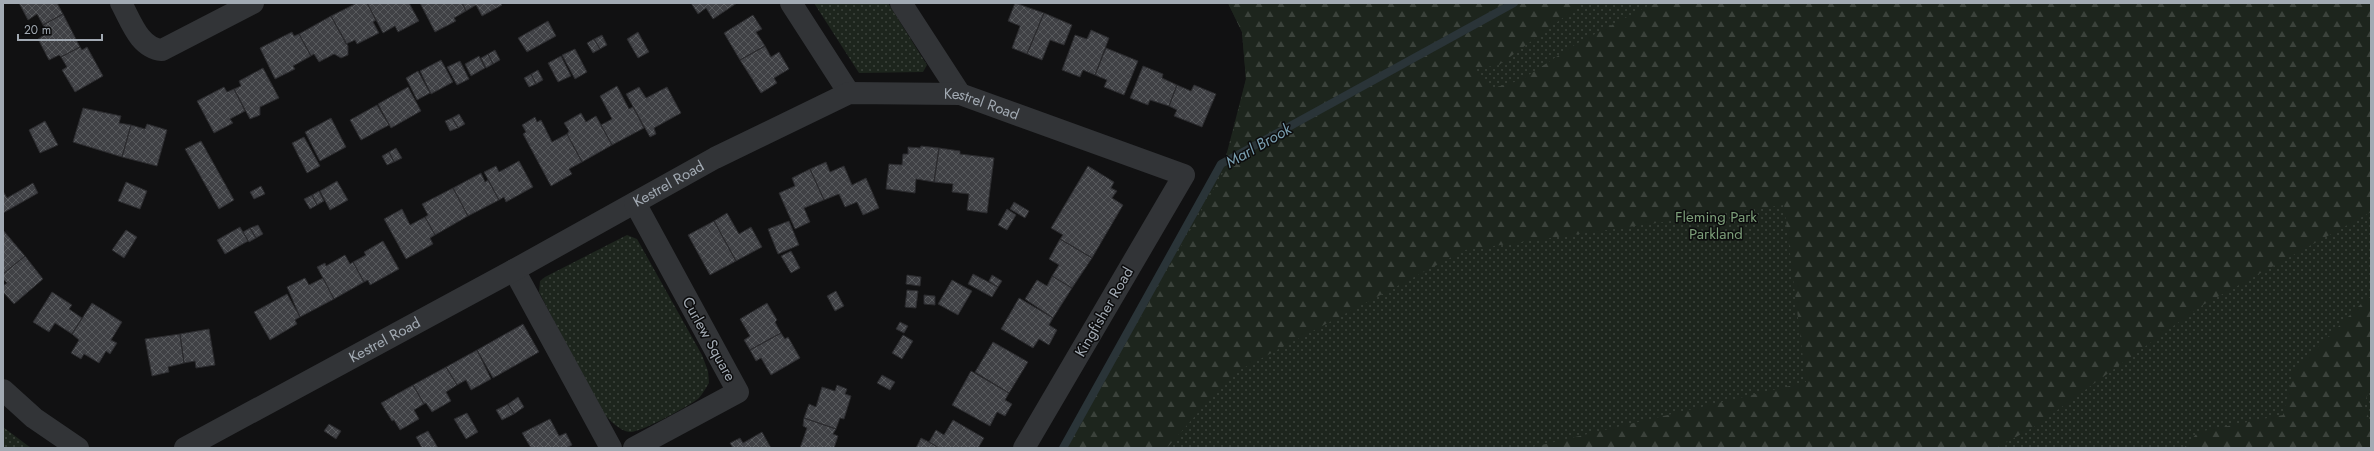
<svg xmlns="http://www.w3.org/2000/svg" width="2374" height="451" font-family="Jost,sans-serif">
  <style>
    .green { fill: url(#green-dots) }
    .forest { fill: url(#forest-firs) }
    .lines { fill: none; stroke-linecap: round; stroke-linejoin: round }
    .stream { stroke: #2a3438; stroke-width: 8 }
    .building { fill: url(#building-cross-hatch); stroke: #2b2b2e }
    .minor { stroke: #323437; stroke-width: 22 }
    .labels { text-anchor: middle; stroke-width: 3; stroke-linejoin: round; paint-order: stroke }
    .street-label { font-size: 15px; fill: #a2aab3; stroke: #0c0c0d }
    .park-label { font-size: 15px; fill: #7c9e79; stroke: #0c0c0d }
    .water-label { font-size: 16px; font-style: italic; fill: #799dae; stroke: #0c0c0d }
  </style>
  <defs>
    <pattern id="green-dots" width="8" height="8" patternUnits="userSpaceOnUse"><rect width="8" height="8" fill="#1d251d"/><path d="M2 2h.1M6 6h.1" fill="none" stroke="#3b423b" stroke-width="1.8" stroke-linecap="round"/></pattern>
    <pattern id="forest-firs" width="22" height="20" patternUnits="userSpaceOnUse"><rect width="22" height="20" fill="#1d251d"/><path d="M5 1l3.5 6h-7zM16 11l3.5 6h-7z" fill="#3b423b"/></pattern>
    <pattern id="building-cross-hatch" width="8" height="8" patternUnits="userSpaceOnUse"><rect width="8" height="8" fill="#404145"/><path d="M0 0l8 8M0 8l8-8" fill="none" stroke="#585a5d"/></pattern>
  </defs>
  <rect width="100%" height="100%" fill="#111112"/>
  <path class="green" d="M814 3H888L927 65 923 72 859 73Z
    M1228 3H2371V448H1060L1225 160 1246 79 1242 32Z
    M627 235 637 239 702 355 708 371 709 383C706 388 703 393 699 398 691 405 640 433 630 432 619 431 609 419 601 411L539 292 540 281 545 277Z
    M3 427 31 448H3Z"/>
  <path class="forest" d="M1228 3H1583L1499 65 1474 69 1493 88 1521 80 1576 44 1646 7 1657 3H2371V212L2201 306 2034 427 1996 448H1529L1806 382 1784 205 1465 250 1232 374 1167 448H1066L1224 171 1246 79 1242 32Z
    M2371 297V386L2364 404 2371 424V448H2184L2198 432 2283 415 2293 372 2365 300Z"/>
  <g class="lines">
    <path class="stream" d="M1063 448 1221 164 1514 3"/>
  </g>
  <path class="building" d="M19 3H57L63 14 43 25 37 14 28 20Z
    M357 3H367L376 20 373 22 379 33 357 44 355 40 346 44 331 16Z
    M367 3H409L419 21 398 32 395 26 383 33Z
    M420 3H462L466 11 454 18 456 21 435 32Z
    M462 3H500L502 5 482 16 476 5 466 11Z
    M691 3H737L713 19 706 8 698 14Z
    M1015 3 1044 13 1027 54 1012 48 1020 26 1008 21Z
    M1044 13 1072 25 1064 45 1050 40 1042 60 1027 54Z
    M63 14 80 47 61 57 59 55 49 60 38 39 47 33 43 25Z
    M753 15 762 29 756 32 765 46 740 60 724 33Z
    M331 16 348 46V55L341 58 334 54 319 62 314 54 311 56 299 34Z
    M548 21 556 36 527 52 518 38Z
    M1091 30 1109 38 1095 75 1083 70 1080 77 1062 70 1075 35 1087 39Z
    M292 32 294 36 299 34 311 56 293 66 295 69 275 79 260 48Z
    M638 32 649 52 638 58 627 39Z
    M602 35 607 45 600 49 594 39Z
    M594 39 600 49 593 53 587 43Z
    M765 46 771 57 779 52 789 69 774 78 777 83 761 93 740 60Z
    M80 47 82 50 87 47 103 76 75 92 62 70 67 67 61 57Z
    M1106 48 1138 61 1124 95 1104 87 1107 80 1095 75Z
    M575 49 587 72 575 79 562 55Z
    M495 50 500 60 493 64 488 54Z
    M488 54 493 64 486 68 481 58Z
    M479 56 485 68 471 76 465 64Z
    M561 56 571 76 558 82 548 63Z
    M441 60 453 82 431 94 420 71Z
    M460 61 469 79 457 85 447 67Z
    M1143 66 1163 74 1162 78 1177 85 1169 106 1150 100 1148 105 1130 98Z
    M263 68 279 98 260 107V115L250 119 234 89 241 86 239 81Z
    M538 70 543 80 536 84 531 74Z
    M418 71 430 93 417 100 406 78Z
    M531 74 536 84 529 87 524 78Z
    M1177 85 1191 91 1194 85 1216 94 1202 127 1174 116 1177 110 1169 106Z
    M617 86 629 109 633 107 644 128 612 145 601 125 612 119 600 96Z
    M224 87 227 92 234 89 245 111 230 119 233 123 214 133 197 101Z
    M408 87 421 111 391 128 378 104Z
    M639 87 646 98 667 87 681 113 654 128 656 134 650 137 626 94Z
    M377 105 389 125 361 140 350 120Z
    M83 108 121 116 119 123 131 125 122 157 73 142Z
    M581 113 586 122 596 116 612 145 582 162 567 134 569 131 564 123Z
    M459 114 465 124 458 128 452 118Z
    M535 117 537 122 541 120 552 142 567 134 582 162 569 169 572 174 551 186 523 134 526 132 522 125Z
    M331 118 346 147 320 161 305 132Z
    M452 118 458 128 450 131 445 121Z
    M45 121 58 145 40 153 29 130Z
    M147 124 167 130 157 166 122 157 131 125 145 129Z
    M304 137 320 166 307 173 292 143Z
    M201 141 234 200 219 209 185 149Z
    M921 146 939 148 934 182 916 179 915 193 886 189 889 164 902 165 903 154H908V147L920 148Z
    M396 148 402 158 394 162 389 152Z
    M939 148 960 151V154L994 158 987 213 967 210 969 194 952 192 953 184 934 182Z
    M389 152 394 162 387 165 382 156Z
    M519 161 533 187 506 202 504 197 499 200 484 172 496 166 499 172Z
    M826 162 830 172 844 166 852 185 866 178 879 208 863 215 857 202 845 207 839 194 824 200 810 169Z
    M1088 166 1114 182 1111 188 1117 191 1112 198 1123 205 1092 258 1060 239 1063 235 1051 228Z
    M810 169 824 200 804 208 810 222 795 229 779 193 795 186 792 178Z
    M481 173 485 182 488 180 499 200 468 216 453 188Z
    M337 181 348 200 330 210 320 191Z
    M126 182 147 191 140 209 118 201Z
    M33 183 38 193 3 213V191L7 198Z
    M261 186 265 194 254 199 250 192Z
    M453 188 468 216 435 235 425 217 428 215 422 204Z
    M319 191 324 201 317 205 312 195Z
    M312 195 317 205 310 209 304 199Z
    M1014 202 1029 211 1025 218 1010 209Z
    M402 209 410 225 425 217 435 235 430 238 433 244 406 259 384 219Z
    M1007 209 1016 215 1007 230 998 225Z
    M727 213 739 234 751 227 762 247 736 261 714 221Z
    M714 221 736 261 710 275 688 235Z
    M789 221 799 245 778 254 768 229Z
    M258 225 263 234 256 238 250 228Z
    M240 227 248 241 225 254 217 240Z
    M250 228 256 238 249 242 243 232Z
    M3 230 25 256 3 274Z
    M126 230 137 237 124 258 112 250Z
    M1060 239 1092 258 1072 288 1052 276 1059 265 1049 259Z
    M383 241 399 269 370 285 368 280 364 282 353 262 366 255 364 252Z
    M791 251 800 268 791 273 781 256Z
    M345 255 350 264 353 262 364 282 334 299 317 267 325 263 326 266Z
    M25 256 43 279 14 304 3 292V286L7 283 3 279V274Z
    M973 274 998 287 992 297 968 284Z
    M907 275 921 277 920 286 906 284Z
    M992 275 1002 281 998 287 989 281Z
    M1052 276 1072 288 1053 318 1025 299 1037 280 1047 286Z
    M305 278 309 285 323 278 334 299 300 317 287 287Z
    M952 280 972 291 958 315 938 304Z
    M907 290 918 291 916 308 905 307Z
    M836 291 844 306 835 311 827 296Z
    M52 292 72 305 69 309 82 318 72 334 55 323 49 332 33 322Z
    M287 294 300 317 295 320 297 324 270 340 254 312Z
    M924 295 935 296V305L924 304Z
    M1019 298 1053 318 1049 325 1057 330 1049 345 1039 339 1033 348 1001 329Z
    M92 303 122 322 111 340 117 343 110 354 106 351 99 363 84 354 81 359 71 353 79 340 72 334Z
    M767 303 777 320 775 322 781 333 750 350 744 340 750 336 740 319Z
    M900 322 908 326 904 333 896 329Z
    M523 324 539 352 493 378 477 350Z
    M209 329 215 365 196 368 195 361 184 363 180 334Z
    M781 333 785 339 788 337 800 358 771 375 761 358 756 361 750 350Z
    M180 334 184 363 168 367 169 372 152 376 145 339Z
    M903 335 913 341 902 359 892 353Z
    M993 342 1028 362 1009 393 975 372Z
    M477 350 491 379 471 390 466 380 457 385 446 367Z
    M446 367 457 385 446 392 451 401 432 412 426 403 424 404 413 385Z
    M971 371 1009 393 1005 400 1012 404 1005 416 997 412 990 426 952 405Z
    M882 375 895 382 890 390 877 383Z
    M413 385 424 404 414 410 419 419 400 430 394 420 392 421 381 403Z
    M837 385 847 389 845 394 851 396 844 419 840 418 836 429 804 418 809 404 816 407 822 387 835 391Z
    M518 397 524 407 514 414 508 404Z
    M508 404 514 414 502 420 496 410Z
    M467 413 478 432 466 439 454 419Z
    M804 418 836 429 833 434 838 436 834 448H800L807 428 803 426Z
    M550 419 559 436 566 433 572 445 566 448H531L522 433Z
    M953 420 984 438 978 448H939L929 442 936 430 944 435Z
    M329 424 341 431 336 439 324 431Z
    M428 431 438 448H422L416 437Z
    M762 432 771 448H733L730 443 740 438 743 443Z
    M921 438 929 442 939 448H916Z"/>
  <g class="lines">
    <g class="minor">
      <path d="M121 3C131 21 139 48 162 50L253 3"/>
      <path d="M791 3 849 93"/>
      <path d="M901 3 960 94"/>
      <path d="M514 270 611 448"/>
      <path d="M3 390 34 418 78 448"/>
      <path id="s1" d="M185 448 514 270 715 158 849 93 960 94 1184 175 1024 448"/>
      <path d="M634 448 738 392 635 203"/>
    </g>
  </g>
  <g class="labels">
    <g class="street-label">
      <text dy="5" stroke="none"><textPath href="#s1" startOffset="887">Kestrel Road</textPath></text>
      <text dy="5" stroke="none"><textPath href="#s1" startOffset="551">Kestrel Road</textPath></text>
      <text transform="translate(1104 312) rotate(-60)" y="5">Kingfisher Road</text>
      <text transform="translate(709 339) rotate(61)" y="5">Curlew Square</text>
      <text dy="5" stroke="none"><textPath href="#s1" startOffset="227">Kestrel Road</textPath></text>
    </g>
    <g class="park-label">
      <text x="1716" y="222">Fleming Park<tspan x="1716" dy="17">Parkland</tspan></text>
    </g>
    <g class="water-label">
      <text transform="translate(1258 145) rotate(-30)" y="6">Marl Brook</text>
    </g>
  </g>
  <rect width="2374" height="451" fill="none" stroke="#a2aab3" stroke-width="8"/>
  <path d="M18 34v6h84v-6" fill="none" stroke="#a2aab3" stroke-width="2"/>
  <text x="24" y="34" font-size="12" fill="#a2aab3" stroke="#0c0c0d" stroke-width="3" paint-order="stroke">20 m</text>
</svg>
